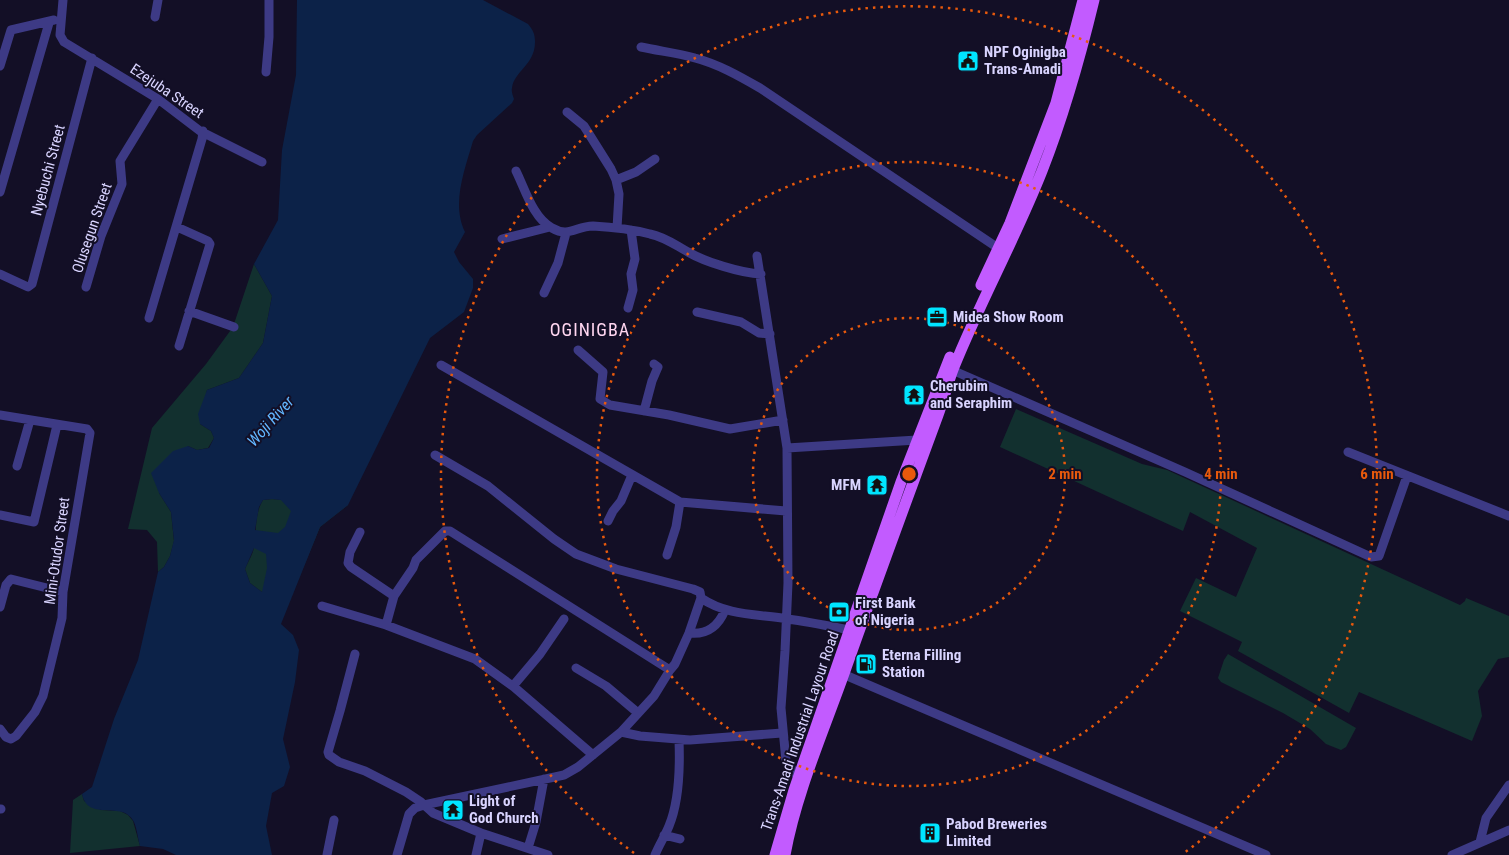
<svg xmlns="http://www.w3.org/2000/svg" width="1509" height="855" font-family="'Roboto Condensed',sans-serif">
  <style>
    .green { fill: #12302f }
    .water { fill: #0c2248; fill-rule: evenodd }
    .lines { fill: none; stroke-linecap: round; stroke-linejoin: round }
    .minor { stroke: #3d3a85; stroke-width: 9 }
    .major { stroke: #c25bff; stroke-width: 11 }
    .ring { fill: none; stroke: #e8590c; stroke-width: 2.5; stroke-dasharray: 2.5 5 }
    .labels { text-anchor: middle; stroke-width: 4; stroke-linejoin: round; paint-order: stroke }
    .poi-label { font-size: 15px; font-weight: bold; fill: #d9d4ff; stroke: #130f26; text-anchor: start }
    .street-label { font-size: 15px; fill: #d9d4ff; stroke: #130f26 }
    .water-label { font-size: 16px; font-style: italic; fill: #62b6ff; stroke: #130f26 }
    .quarter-label { font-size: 18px; letter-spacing: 1px; fill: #ffd6f0; stroke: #130f26 }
    .centre { fill: #e8590c; stroke: #130f26; stroke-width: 2.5 }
    .ring-label { font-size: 15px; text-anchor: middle; font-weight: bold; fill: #e8590c; stroke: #130f26; stroke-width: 4; stroke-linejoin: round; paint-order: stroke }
  </style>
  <rect width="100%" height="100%" fill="#130f26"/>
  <path class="green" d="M254 264 272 296 263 343 239 378 207 390 200 424 211 431 214 438 208 448 197 450 188 446 159 493 171 512 174 541 170 556 164 567 158 572 157 542 147 530 128 529 152 428 206 364 233 327Z
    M1016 409 1142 464 1167 470 1460 605 1465 601 1466 598 1509 616V657L1498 659 1478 691 1482 716 1472 741 1359 692 1349 713 1238 651 1242 642 1180 611 1196 578 1236 597 1257 548 1190 512 1183 531 1000 447Z
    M272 499 348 505 320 527 280 624 262 592 250 583 245 569C248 562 253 554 254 547 257 531 254 515 263 500Z
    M1228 654 1356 728 1346 747 1341 750 1326 744 1310 729 1283 713 1221 682 1218 678 1224 660Z
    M82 794 84 801 101 810 120 811 128 815 133 821 140 846 70 853 73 800Z"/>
  <path class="water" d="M297 0H483L528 24C533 30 535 34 535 42 535 65 514 71 512 88 511 91 513 96 514 99L512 103 477 135 473 141C465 169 451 204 465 232L454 252 459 262 473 279V288L464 312 430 338 348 505 320 527 281 624 293 635 299 650 295 682 283 739 290 767 284 786 272 793 266 826 272 855H176L163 849 140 846C138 839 137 829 134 822 123 799 88 823 82 794L92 787 114 719 138 660 158 572 164 567 170 556 174 540 171 512 159 493 151 473 173 451 188 446 197 450 209 448 214 438 211 431 200 424 198 414 207 390 239 378 263 343 272 296 254 264 278 220 282 150 296 75ZM272 499 281 500 291 511 285 527 278 533 255 530 259 507 263 500ZM254 548 266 554 267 568 262 592 250 583 245 569Z"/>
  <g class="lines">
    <path class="minor" d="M63 0 60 35 64 42 158 99 200 131 262 162
      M155 17 158 0
      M641 47C659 51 678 53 695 58 718 64 739 76 760 88L998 248
      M0 66 11 30 54 20
      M266 72 269 37V0
      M567 112 584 126 611 169 616 180 619 194 617 228
      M516 171C525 189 533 218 552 228 569 238 576 226 593 226 612 227 631 229 650 234 665 237 675 245 688 252 705 262 741 273 761 274
      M616 180 636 172 655 159
      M0 192 49 23
      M177 227 208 241 210 244 179 346
      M502 239 550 227
      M757 256 787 448 788 583 785 651 781 708 786 761 798 777
      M0 274 28 287 32 284 92 58
      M86 287 101 236 122 184 120 161 158 99
      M544 293 558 263 566 233
      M628 308 633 290 631 274 635 259 631 230
      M189 311 234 327
      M697 312 741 322 759 333 770 334
      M149 318 202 139 203 131
      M578 350 603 372 600 399 610 405 669 415 730 429 783 420
      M441 365 680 502 786 511
      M952 370 1185 472 1371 557 1379 556 1407 476
      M644 411 652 381 658 367 654 364
      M0 415 87 429 90 433 63 592 62 618 43 696 35 712 16 736 11 739 6 737 0 729
      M787 448 917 440
      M1348 452 1509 516
      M17 466 30 420
      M0 515 34 522 57 425
      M608 521 613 511 621 501 632 475
      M360 532 350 552 348 563 351 567 394 596
      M667 555 676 527 680 502
      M701 598C727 616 758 614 788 619 809 622 829 626 850 630
      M322 606 386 625 475 659 514 687 593 755
      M0 607 6 585 11 579 63 592
      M386 625 394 596 413 568 416 560 445 531H450L670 670
      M689 633C707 635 718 627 725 610
      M355 654 340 711 328 752 329 755 339 762 365 771 406 792 421 802 433 813 481 833 548 855
      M576 668 606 686 638 713
      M838 672 1266 855
      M513 686 540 654 564 619
      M621 732 640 736 690 740 782 733
      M0 809H1
      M664 835 680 839
      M1480 842 1486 818 1509 785
      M528 848 536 822 544 779
      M327 855 334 820
      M397 855 409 814 415 808 424 805 564 775 578 767 621 732 654 696 670 670 675 664 689 633 701 598 700 592 693 589 616 569 576 554 554 539 488 486 435 455
      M476 855 481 833
      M655 855C659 845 665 836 669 826 679 802 680 766 679 740
      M1452 855 1509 830"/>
    <path class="major" d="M981 285 1010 223 1056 103 1083 0
      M775 855 794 790 863 591 901 482 950 357
      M785 855C796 793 825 728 846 668 876 583 907 499 938 415 944 399 948 382 954 367 981 300 1016 237 1042 171 1064 115 1080 58 1094 0"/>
  </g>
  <g class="ring">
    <circle cx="909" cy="474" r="156"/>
    <circle cx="909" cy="474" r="312"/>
    <path d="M634 853A468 468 0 1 1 1184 853"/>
  </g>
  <defs>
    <g id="civic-square" transform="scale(1.125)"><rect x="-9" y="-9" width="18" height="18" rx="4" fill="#00e5ff" stroke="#130f26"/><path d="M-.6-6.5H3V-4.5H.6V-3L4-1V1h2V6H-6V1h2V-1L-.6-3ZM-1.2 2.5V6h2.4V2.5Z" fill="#111"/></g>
    <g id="office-square" transform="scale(1.125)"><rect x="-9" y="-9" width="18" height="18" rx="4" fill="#00e5ff" stroke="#130f26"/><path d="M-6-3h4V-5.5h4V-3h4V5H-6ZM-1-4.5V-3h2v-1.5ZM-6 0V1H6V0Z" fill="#111"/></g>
    <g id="temple-square" transform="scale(1.125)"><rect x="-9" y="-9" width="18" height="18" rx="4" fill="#00e5ff" stroke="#130f26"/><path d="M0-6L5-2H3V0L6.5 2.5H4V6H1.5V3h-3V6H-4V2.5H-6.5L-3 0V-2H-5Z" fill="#111"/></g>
    <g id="bank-square" transform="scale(1.125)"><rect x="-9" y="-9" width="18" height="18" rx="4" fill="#00e5ff" stroke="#130f26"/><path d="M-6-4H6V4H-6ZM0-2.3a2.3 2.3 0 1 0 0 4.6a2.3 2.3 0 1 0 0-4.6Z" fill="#111"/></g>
    <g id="fuel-square" transform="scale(1.125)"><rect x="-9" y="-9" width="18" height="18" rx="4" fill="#00e5ff" stroke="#130f26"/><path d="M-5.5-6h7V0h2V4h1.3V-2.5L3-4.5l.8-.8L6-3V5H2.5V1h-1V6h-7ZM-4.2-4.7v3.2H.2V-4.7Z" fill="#111"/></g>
    <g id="building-square" transform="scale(1.125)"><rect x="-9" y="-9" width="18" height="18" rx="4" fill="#00e5ff" stroke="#130f26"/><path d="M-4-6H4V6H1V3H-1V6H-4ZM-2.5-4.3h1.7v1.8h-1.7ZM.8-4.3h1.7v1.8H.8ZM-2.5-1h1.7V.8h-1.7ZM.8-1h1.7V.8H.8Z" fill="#111"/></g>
  </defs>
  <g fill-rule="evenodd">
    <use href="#civic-square" x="968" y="61"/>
    <use href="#office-square" x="937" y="317"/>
    <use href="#temple-square" x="914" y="395"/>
    <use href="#temple-square" x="877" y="485"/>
    <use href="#bank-square" x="839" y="612"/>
    <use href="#fuel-square" x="866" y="664"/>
    <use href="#temple-square" x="453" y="810"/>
    <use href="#building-square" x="930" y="833"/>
  </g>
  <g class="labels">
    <g class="poi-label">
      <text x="984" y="57">NPF Oginigba<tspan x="984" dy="17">Trans-Amadi</tspan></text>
      <text x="953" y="322">Midea Show Room</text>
      <text x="930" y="391">Cherubim<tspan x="930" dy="17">and Seraphim</tspan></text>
      <text x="861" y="490" text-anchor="end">MFM</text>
      <text x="855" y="608">First Bank<tspan x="855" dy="17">of Nigeria</tspan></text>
      <text x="882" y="660">Eterna Filling<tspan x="882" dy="17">Station</tspan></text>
      <text x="469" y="806">Light of<tspan x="469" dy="17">God Church</tspan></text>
      <text x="946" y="829">Pabod Breweries<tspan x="946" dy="17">Limited</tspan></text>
    </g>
    <g class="street-label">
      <text transform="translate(167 91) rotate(34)" y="5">Ezejuba Street</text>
      <text transform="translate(48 170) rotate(-75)" y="5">Nyebuchi Street</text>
      <text transform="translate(92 228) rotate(-71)" y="5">Olusegun Street</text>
      <text transform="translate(57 551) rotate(-82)" y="5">Mini-Otudor Street</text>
      <text transform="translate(800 731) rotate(-71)" y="5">Trans-Amadi Industrial Layour Road</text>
    </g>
    <g class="water-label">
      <text transform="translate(270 421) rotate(-48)" y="6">Woji River</text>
    </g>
    <g class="quarter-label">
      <text x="590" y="336">OGINIGBA</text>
    </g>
  </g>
  <circle cx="909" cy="474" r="8" class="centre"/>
  <g class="ring-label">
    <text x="1065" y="479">2 min</text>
    <text x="1221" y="479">4 min</text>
    <text x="1377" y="479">6 min</text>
  </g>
</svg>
